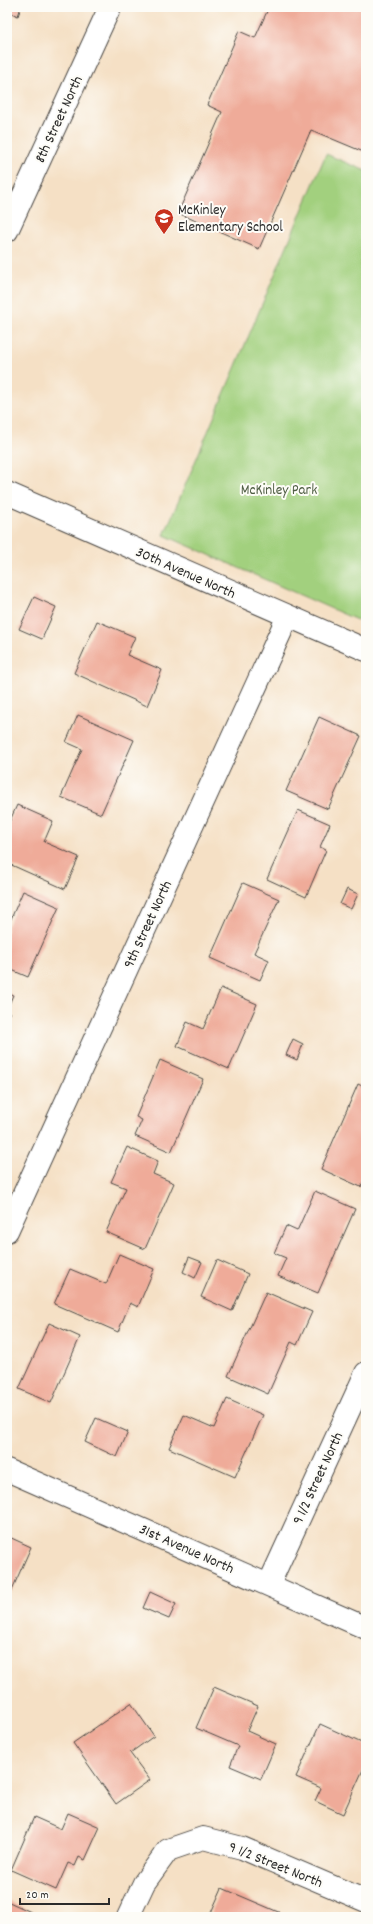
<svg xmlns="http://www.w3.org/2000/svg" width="373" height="1924" font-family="Dekko,sans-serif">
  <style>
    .green { fill: #a2d07e; stroke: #667e54 }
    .building { fill: #efab99 }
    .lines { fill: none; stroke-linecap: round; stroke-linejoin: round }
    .minor-casing { stroke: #494642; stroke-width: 24 }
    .minor { stroke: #fff; stroke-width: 22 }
    .labels { text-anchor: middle; stroke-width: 4; stroke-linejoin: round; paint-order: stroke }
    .street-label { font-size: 15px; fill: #2b2b2b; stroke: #fdfcf7 }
    .poi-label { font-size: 15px; fill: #2b2b2b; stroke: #fdfcf7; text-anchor: start }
    .park-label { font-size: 15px; fill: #4f5d44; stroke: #fdfcf7 }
  </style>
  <rect width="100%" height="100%" fill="#fdfcf7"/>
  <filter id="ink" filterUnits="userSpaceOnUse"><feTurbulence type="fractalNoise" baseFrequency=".025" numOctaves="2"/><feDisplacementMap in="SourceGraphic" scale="8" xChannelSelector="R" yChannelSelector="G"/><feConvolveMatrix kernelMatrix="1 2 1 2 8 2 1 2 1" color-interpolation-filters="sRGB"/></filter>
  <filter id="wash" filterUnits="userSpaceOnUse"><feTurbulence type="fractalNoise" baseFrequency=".012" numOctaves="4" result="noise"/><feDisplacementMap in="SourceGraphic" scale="16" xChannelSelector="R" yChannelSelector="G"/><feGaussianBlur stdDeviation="0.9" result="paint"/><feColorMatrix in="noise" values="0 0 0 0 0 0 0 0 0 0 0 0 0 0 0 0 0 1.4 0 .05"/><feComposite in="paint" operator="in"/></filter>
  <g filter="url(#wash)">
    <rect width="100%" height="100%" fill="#f5e0c5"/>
    <path class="green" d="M326 154 366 171V624L164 535Z"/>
    <g id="blocks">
      <path class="building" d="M7 7H21L18 16 7 11Z
        M269 7H366V153L311 130 259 249 178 213 222 112 207 105 239 31 255 38Z
        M34 597 56 607 42 639 19 629Z
        M97 621 135 637 127 655 162 670 147 706 74 673Z
        M78 715 134 740 101 814 61 797 82 749 66 742Z
        M319 717 361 736 328 809 286 791Z
        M17 805 53 821 44 842 79 857 65 889 7 863V827Z
        M298 810 330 824 320 847 326 850 306 897 267 879Z
        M243 883 279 899 254 953 269 960 260 980 210 958Z
        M347 889 358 894 351 909 340 904Z
        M23 891 59 907 28 977 7 968V928Z
        M221 988 257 1004 229 1069 177 1046 187 1022 203 1029Z
        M7 993 13 995 7 1009Z
        M7 1010 10 1012 7 1019Z
        M293 1039 303 1044 297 1060 286 1055Z
        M160 1060 203 1079 171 1152 135 1136 142 1120 136 1117Z
        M358 1084 366 1088V1176L361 1187 321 1169Z
        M127 1147 158 1161 153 1174 174 1183 145 1249 106 1232 126 1188 111 1182Z
        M315 1191 355 1209 318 1293 278 1276 286 1258 274 1253 286 1226 297 1231Z
        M119 1254 154 1269 138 1307 130 1303 118 1332 54 1304 70 1269 106 1284Z
        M189 1257 202 1262 195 1278 183 1272Z
        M217 1260 248 1274 232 1311 201 1297Z
        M266 1292 312 1312 297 1345 291 1342 268 1394 228 1376Z
        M49 1323 80 1337 51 1403 19 1389Z
        M227 1399 263 1415 235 1477 169 1448 184 1415 214 1428Z
        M96 1418 128 1432 117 1457 85 1442Z
        M7 1536 31 1547 11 1592 7 1591Z
        M150 1592 176 1604 169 1619 143 1608Z
        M214 1687 258 1706 247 1731 276 1744 261 1779 230 1766 238 1746 196 1728Z
        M131 1703 154 1736 130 1753 150 1780 116 1804 73 1743Z
        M320 1724 366 1745V1763L343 1814 315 1801 321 1788 296 1777Z
        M68 1813 100 1827 85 1860 79 1857 75 1866 68 1863 56 1890 11 1870 34 1817 61 1829Z
        M222 1888 283 1914 281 1917H209Z
        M7 1901 31 1912 28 1917H7Z"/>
    </g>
  </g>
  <g filter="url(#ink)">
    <use href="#blocks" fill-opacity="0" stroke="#494642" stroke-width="1"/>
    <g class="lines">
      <g class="minor-casing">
        <path id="minor" d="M7 231 110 7
          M7 493 366 650
          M7 1231 288 616
          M7 1470 366 1628
          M269 1584 366 1373
          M128 1917 144 1883 168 1850 203 1838 242 1848 366 1901"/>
      </g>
      <use href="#minor" class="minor"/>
    </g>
  </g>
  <defs>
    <g id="school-pin" transform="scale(1)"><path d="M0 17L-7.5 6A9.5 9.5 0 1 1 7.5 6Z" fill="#c8321e" stroke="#fdfcf7"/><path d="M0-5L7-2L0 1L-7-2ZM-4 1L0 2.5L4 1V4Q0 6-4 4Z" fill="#fff"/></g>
  </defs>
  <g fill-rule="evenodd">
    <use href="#school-pin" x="164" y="218"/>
  </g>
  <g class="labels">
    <g class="street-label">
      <text transform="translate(58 119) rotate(-65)" y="5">8th Street North</text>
      <text transform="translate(186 572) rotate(24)" y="5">30th Avenue North</text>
      <text transform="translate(147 924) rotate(-65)" y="5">9th Street North</text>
      <text transform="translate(317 1478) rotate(-65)" y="5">9 1/2 Street North</text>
      <text transform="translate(187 1548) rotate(24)" y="5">31st Avenue North</text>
      <text transform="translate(276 1864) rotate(22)" y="5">9 1/2 Street North</text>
    </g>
    <g class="poi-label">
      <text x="178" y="214">McKinley<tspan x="178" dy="17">Elementary School</tspan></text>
    </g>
    <g class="park-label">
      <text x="279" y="494">McKinley Park</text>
    </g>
  </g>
  <rect width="373" height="1924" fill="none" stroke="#fdfcf7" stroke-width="24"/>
  <path d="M20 1898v6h89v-6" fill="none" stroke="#2b2b2b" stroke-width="2"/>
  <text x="26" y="1898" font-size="12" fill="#2b2b2b" stroke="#fdfcf7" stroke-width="3" paint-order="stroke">20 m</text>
</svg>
